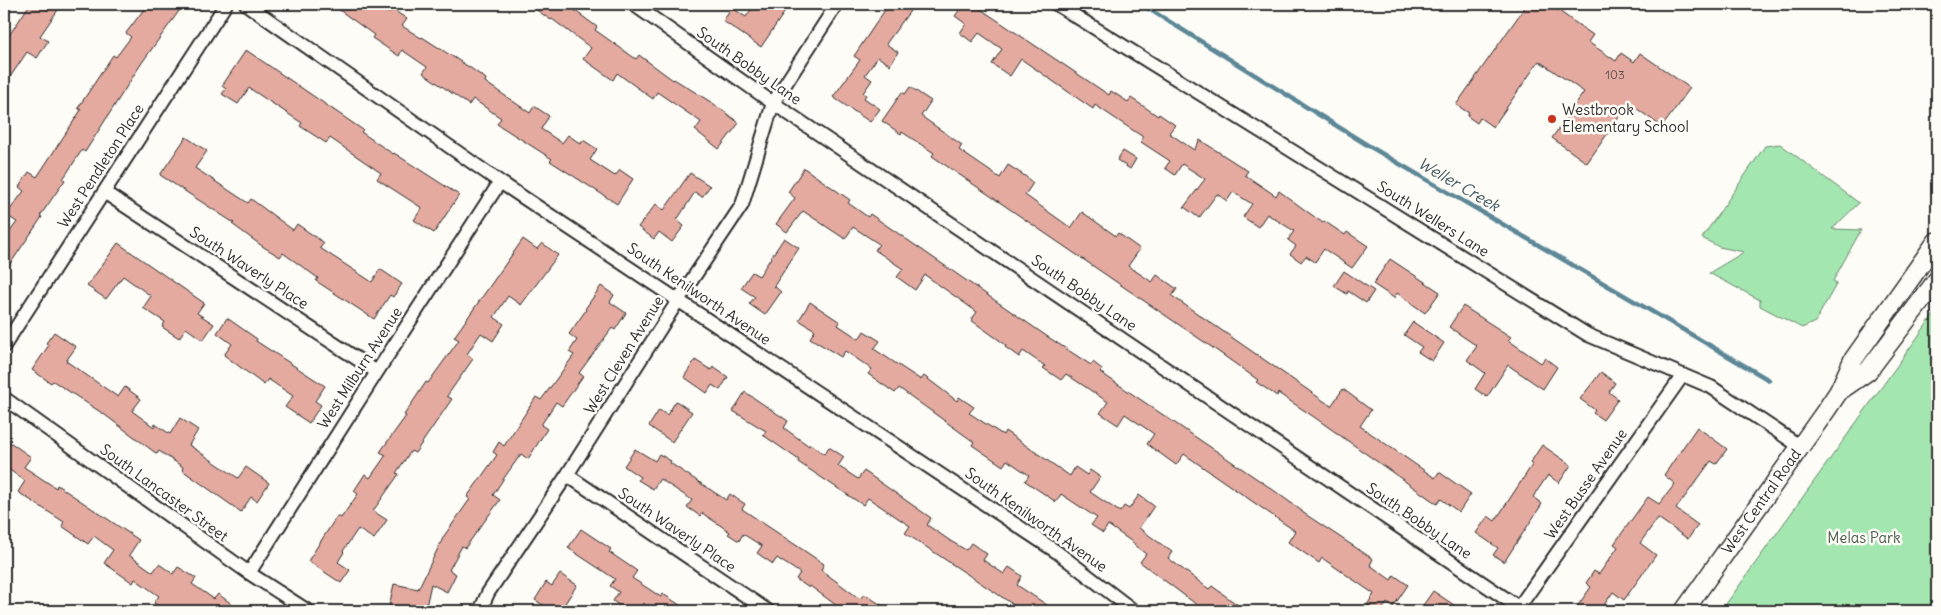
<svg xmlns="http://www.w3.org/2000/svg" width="1941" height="615" font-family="Delius,sans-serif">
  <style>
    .green { fill: #a4e6b0; stroke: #68886e }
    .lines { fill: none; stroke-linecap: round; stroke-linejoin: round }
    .stream { stroke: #5c8796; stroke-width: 4.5 }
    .building { fill: #e4aaa0; stroke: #2b2b2b }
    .minor-casing { stroke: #2b2b2b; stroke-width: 16 }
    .secondary-casing { stroke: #2b2b2b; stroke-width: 21 }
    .minor { stroke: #fdfcf7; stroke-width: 12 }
    .secondary { stroke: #fdfcf7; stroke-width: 18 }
    .poi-dot { fill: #c8321e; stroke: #fdfcf7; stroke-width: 2 }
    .labels { text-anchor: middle; stroke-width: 5; stroke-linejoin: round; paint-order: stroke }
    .number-label { font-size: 12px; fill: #594b48 }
    .street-label { font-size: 15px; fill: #2b2b2b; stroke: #fdfcf7 }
    .poi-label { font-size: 15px; fill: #2b2b2b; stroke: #fdfcf7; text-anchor: start }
    .park-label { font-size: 15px; fill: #495a4c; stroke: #fdfcf7 }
    .water-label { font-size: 16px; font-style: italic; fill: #445961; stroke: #fdfcf7 }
  </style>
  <rect width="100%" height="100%" fill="#fdfcf7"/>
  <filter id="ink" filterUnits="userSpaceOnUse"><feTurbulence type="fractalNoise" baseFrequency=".02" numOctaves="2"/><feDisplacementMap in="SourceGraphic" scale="10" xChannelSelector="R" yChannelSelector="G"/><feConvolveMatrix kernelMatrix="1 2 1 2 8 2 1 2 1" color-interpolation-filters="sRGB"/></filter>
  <g filter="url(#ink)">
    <path class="green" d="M1780 144 1859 203 1832 229 1861 230 1833 281 1837 283 1815 322 1802 328 1760 306V300L1709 273 1744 252 1719 247 1702 238 1765 146Z
      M1937 310V611H1721Z"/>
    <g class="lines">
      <path class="stream" d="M1141 4 1369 146 1769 380"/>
    </g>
    <path class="building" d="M30 4H62L40 36 48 41 37 58 27 52 4 86V43Z
      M148 4H184L141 64 85 152 82 150 63 179 65 180 40 216 42 217 4 273V240L17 222 6 215 24 191 19 187 29 172 37 177 81 110 78 108 113 55 116 57 131 37 126 33Z
      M331 4H377L389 13 392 9 407 19 402 26 421 38 422 37 472 69 486 79 485 82 530 113 534 106 549 116 541 129 562 143 568 135 581 144 583 140 597 149 590 160 615 176 620 170 633 179 617 204 550 161 552 159 497 124 501 118 473 99 469 105 423 73 427 67 402 50 399 56 372 38 374 35Z
      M528 4H566L597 27 595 30 636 59 639 55 673 80 674 79 714 104 739 123 719 149 695 130 701 122 657 92 653 99 617 73 613 80 583 59 591 48 552 19 551 20Z
      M755 4H790L761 47 723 21 732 8 746 17Z
      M889 4H915L886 44 898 52 890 65 878 57 865 75 872 80 863 93 866 95 864 98 880 109 870 122 833 97 860 60 854 56Z
      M964 4H973L1109 95 1111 91 1128 102 1131 98 1158 116 1159 114 1175 125 1169 133 1194 150 1200 140 1248 171 1245 175 1276 196 1279 191 1323 223 1324 221 1345 235 1347 232 1368 246 1352 268 1324 249 1315 262 1306 256 1301 262 1290 254 1296 246 1288 240 1294 231 1267 214 1258 227 1243 217 1252 204 1233 192 1227 201 1217 194 1199 218 1184 207 1205 179 1182 164 1175 175 1165 168 1170 161 1141 142 1143 137 1095 105 1093 109 1021 59 1010 76 992 64 1002 49 979 33 972 42 960 33 966 24 955 16Z
      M1527 4H1549L1593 35 1588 42 1616 61 1621 53 1634 62 1640 53 1690 88 1662 127 1629 103 1587 163 1552 138 1584 92 1539 61 1493 127 1480 118 1477 123 1467 116 1469 113 1456 105Z
      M246 50 363 130 361 132 393 154 394 153 459 195 434 233 414 220 422 208 377 179 381 173 330 138 326 143 300 126 302 123 249 88 238 104 222 94 226 89 222 86Z
      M910 87 931 101 921 116 962 145 959 150 1000 178 1008 165 1025 176 1033 183 1025 195 1071 228 1082 212 1116 236 1118 233 1140 249 1128 266 1152 282 1157 275 1177 289 1172 296 1331 406 1343 389 1371 410 1360 426 1435 478 1439 472 1471 494 1459 512 1441 499 1437 504 1314 417 1278 393 1277 396 1256 382 1258 380 1213 348 932 156 934 153 902 132 901 134 882 121 902 92 905 94Z
      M186 137 207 151 195 168 248 203 251 199 293 230 297 224 324 243 320 248 372 282 380 269 402 284 393 297 390 295 374 319 316 281 318 278 283 253 280 257 262 246 232 224 234 223 160 175Z
      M1123 151 1136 159 1130 169 1117 160Z
      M804 168 850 200 848 203 868 217 870 214 1048 337 1091 365 1093 362 1102 369 1100 372 1272 489 1302 511V512L1373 559 1370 565 1391 580 1394 575 1408 585 1393 607 1387 603 1381 611H1376L1367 605 1374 594 1322 558 1319 563 1288 542 1295 531 1184 454 1176 465 1147 444 1154 434 1125 414 1118 425 1100 413 1108 402 1066 374 1061 380 1043 368 1045 366 1023 351 1019 357 1005 347 1006 345 971 320 977 312 925 275 915 290 897 277 903 269 875 250 879 244 853 227 845 239 803 211 787 232 776 224 795 198 788 192Z
      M690 173 710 186 702 197 695 192 677 220 684 226 672 242 659 232 654 239 638 227 656 204 664 210Z
      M784 238 799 248 774 286 781 292 765 315 749 304 755 297 741 288 752 272 759 276Z
      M523 239 537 249 542 243 558 255 521 305 508 296 494 317 504 324 493 341 481 333 467 354 473 359 447 396 452 399 415 453 411 451 396 473 399 474 373 511 387 520 374 539 358 529 343 551 344 552 338 562 350 570 341 583 308 561 337 516 341 518 358 494 354 491 365 474 370 478 386 455 380 452 406 416 404 415 426 382 428 383 459 340 454 337Z
      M118 243 204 303 197 313 214 324 203 340 186 328 179 338 162 327 165 322 143 308 151 296 123 276 106 299 87 286Z
      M1390 259 1440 292 1425 313 1397 293 1394 298 1373 284Z
      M1344 271 1374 291 1366 303 1348 291 1347 294 1334 286Z
      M601 286 614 295 610 302 626 313 615 330 612 328 579 373 583 376 562 406 556 402 541 425 547 429 528 459 521 454 504 478 493 495 500 500 465 548 462 546 449 570 456 574 447 592 431 584 425 611H388L394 584 418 589 444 536 470 499 467 497 497 455 493 452 499 442 504 446 536 397 541 400 574 355 569 352 577 340 569 334 586 310 585 309Z
      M810 302 840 322 838 325 859 339 864 331 880 341 874 349 921 380 924 376 957 401 959 397 974 407 969 413 1003 435 1005 431 1070 476 1075 467 1087 475 1090 470 1100 477 1090 492 1120 512 1124 506 1129 509 1139 495 1154 506 1139 528 1172 552 1168 558 1209 589 1212 586 1246 611H1205L1140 562 1146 554 1134 545 1135 544 1108 525 1103 533 1091 525 1097 518 1061 494 1056 502 1025 481 1029 475 1007 460 1003 466 972 445 974 442 899 388 895 393 868 374 872 369 845 351 841 357 810 338 815 330 799 320Z
      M1463 306 1511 337 1508 340 1541 363 1545 358 1557 367 1543 389 1508 365 1487 397 1475 389 1485 373 1467 360 1477 346 1449 327Z
      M227 318 257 339 256 341 325 386 315 401 321 405 309 423 285 407 293 396 268 379 264 385 224 355 232 344 217 333Z
      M1413 322 1444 343 1432 361 1418 352 1422 347 1404 335Z
      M54 332 76 347 66 361 118 397 125 387 141 399 132 411 154 427 155 424 170 434 180 418 198 430 189 445 238 478 246 467 269 483 257 501 251 497 241 512 182 470 183 467 159 451 157 454 105 415 53 381 51 383 32 370 49 345 46 343Z
      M695 360 711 370 713 367 728 377 720 390 712 385 707 393 684 377Z
      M1601 372 1615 383 1609 392 1618 399 1603 420 1593 413 1595 410 1580 399Z
      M745 392 788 421 784 428 809 446 810 444 824 454 829 447 844 457 838 466 858 479 864 471 931 518 927 525 952 542 966 550 971 543 987 554 983 560 1004 574 1009 567 1022 576 1017 585 1056 611H1023L905 533 910 526 868 498 863 505 798 462 799 460 763 435 766 431 733 411Z
      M676 401 692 412 672 442 649 426 659 410 667 415Z
      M1697 427 1727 449 1716 464 1711 461 1676 509 1698 525 1688 539 1658 518 1640 543 1656 555 1624 600 1613 592 1600 611H1574L1591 587 1586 583 1594 571 1599 574 1618 547 1614 544 1648 497 1659 504 1675 484 1664 475Z
      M4 438 31 457 24 467 56 488 57 485 139 540 129 555 153 572 159 564 173 574 178 567 196 578 192 584 214 599 218 594 232 604 228 609 232 611H166L154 603 159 596 135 579 133 583 104 563 113 550 94 536 88 544 62 526 64 522 18 492 25 481 4 466Z
      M1542 445 1571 465 1559 483 1548 475 1533 497 1542 504 1504 562 1493 555 1498 548 1476 533 1488 516 1495 521 1532 465 1530 463Z
      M635 449 655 461 659 454 671 461 670 463 726 500 730 494 745 504 742 509 824 564 821 570 860 599 864 594 891 611H844L810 586 809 588 796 579 800 573 777 558 773 564 757 553 762 546 743 534 739 541 728 534 730 532 702 513 700 516 687 507 692 500 660 479 653 489 638 480 640 477 624 466Z
      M581 529 611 549 609 552 637 571 632 578 661 597 663 594 689 611H654L643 603 637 611H627L613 601 619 592 610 586 615 579 568 548Z
      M560 574 577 585 560 611H553L535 600 546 582 552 586Z
      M1433 591 1463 611H1419Z"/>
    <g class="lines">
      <g class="minor-casing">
        <path id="minor" d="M246 4 500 182 1057 552 1134 611
          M633 4 773 103 1518 607
          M1056 4 1588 335 1711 387 1801 447
          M104 192 377 372
          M4 346 226 4
          M4 398 249 573 308 611
          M567 475 768 611
          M249 573 377 372 500 182
          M480 611 488 593 567 475 679 299 742 205 773 103 837 4
          M1516 611 1683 375"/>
      </g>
      <g class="secondary-casing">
        <g id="secondary">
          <path d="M1839 391 1868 371 1937 280"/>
          <path id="s1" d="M1684 611 1827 409 1839 391 1853 360 1937 241"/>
        </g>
      </g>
      <use href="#minor" class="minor"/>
      <use href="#secondary" class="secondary"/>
    </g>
  </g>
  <circle class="poi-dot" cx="1552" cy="119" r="5"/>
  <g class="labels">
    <g class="number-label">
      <text x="1615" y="79">103</text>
    </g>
    <g class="street-label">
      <text transform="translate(749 66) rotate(35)" y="5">South Bobby Lane</text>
      <text transform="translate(101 166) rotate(-57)" y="5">West Pendleton Place</text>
      <text transform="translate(1433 219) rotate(32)" y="5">South Wellers Lane</text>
      <text transform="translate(249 268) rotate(33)" y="5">South Waverly Place</text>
      <text transform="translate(1084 293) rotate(34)" y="5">South Bobby Lane</text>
      <text transform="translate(699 294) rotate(34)" y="5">South Kenilworth Avenue</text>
      <text transform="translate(624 355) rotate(-58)" y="5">West Cleven Avenue</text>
      <text transform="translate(360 368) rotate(-57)" y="5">West Milburn Avenue</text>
      <text transform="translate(1586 484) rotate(-55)" y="5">West Busse Avenue</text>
      <text transform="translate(164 493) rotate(36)" y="5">South Lancaster Street</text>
      <text dy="5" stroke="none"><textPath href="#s1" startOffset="134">West Central Road</textPath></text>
      <text transform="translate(1036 520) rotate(35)" y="5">South Kenilworth Avenue</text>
      <text transform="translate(1419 521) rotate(34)" y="5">South Bobby Lane</text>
      <text transform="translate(677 530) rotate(34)" y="5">South Waverly Place</text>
    </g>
    <g class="poi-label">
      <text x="1562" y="115">Westbrook<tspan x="1562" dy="17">Elementary School</tspan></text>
    </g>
    <g class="park-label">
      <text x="1864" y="543">Melas Park</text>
    </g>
    <g class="water-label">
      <text transform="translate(1459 184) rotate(30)" y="6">Weller Creek</text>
    </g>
  </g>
  <rect width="1941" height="615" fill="none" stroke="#fdfcf7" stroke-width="20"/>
  <rect x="10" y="10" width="1921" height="595" fill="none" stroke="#2b2b2b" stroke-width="2" filter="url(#ink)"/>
</svg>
